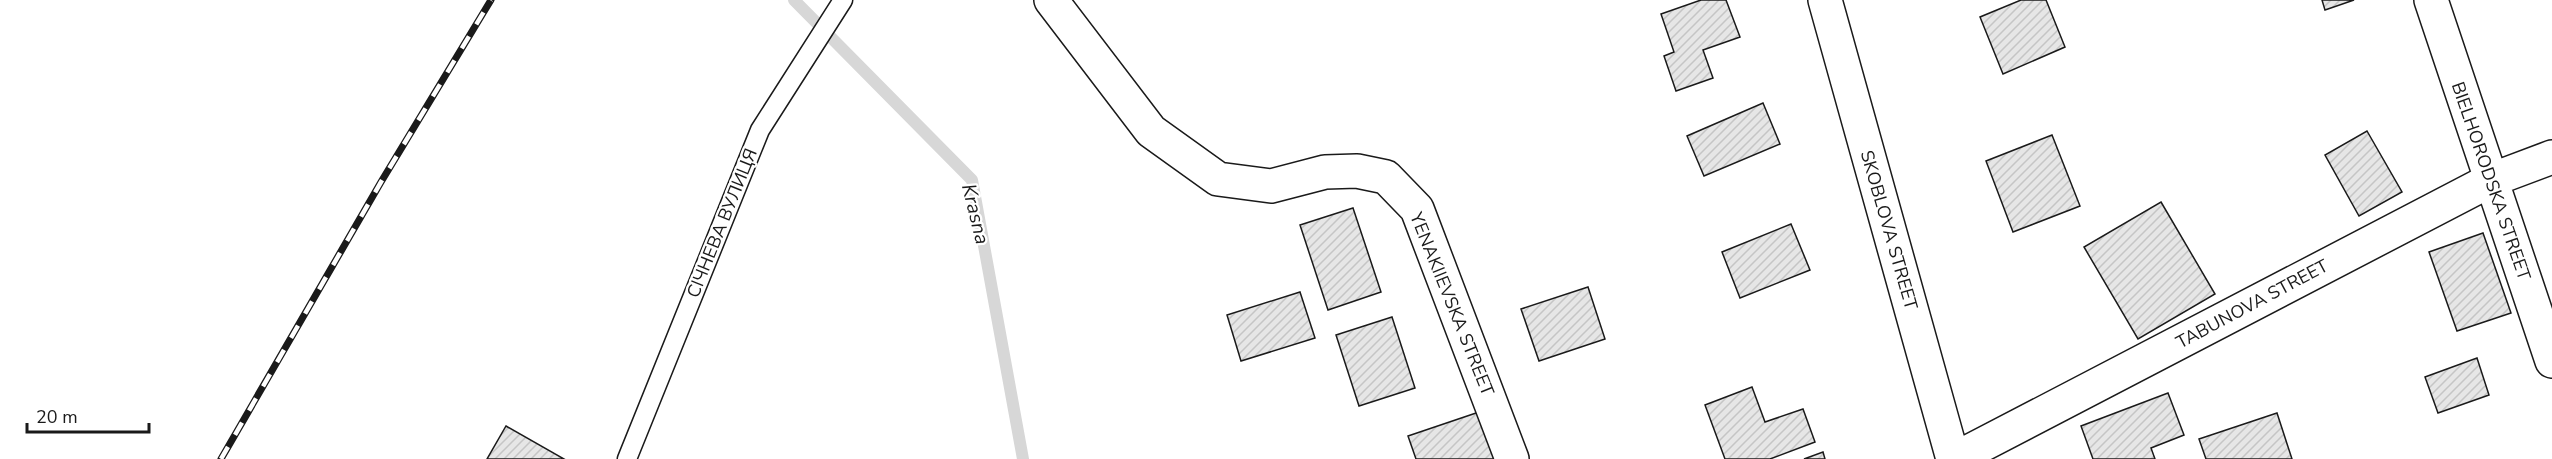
<svg xmlns="http://www.w3.org/2000/svg" width="2552" height="459" font-family="'Nunito Sans',sans-serif">
  <style>
    .lines { fill: none; stroke-linecap: round; stroke-linejoin: round }
    .stream { stroke: #d7d7d7; stroke-width: 12 }
    .building { fill: url(#building-hatch); stroke: #1a1a1a; stroke-width: 1.5 }
    .service-casing { stroke: #1a1a1a; stroke-width: 21 }
    .minor-casing { stroke: #1a1a1a; stroke-width: 36 }
    .service { stroke: #fff; stroke-width: 18 }
    .minor { stroke: #fff; stroke-width: 33 }
    .rail-casing { stroke: #1a1a1a; stroke-width: 7 }
    .rail { stroke: #fff; stroke-width: 4.5; stroke-dasharray: 14; stroke-linecap: butt }
    .labels { text-anchor: middle; stroke-width: 4.5; stroke-linejoin: round; paint-order: stroke }
    .street-label { font-size: 18px; fill: #1a1a1a; stroke: #fff }
    .water-label { font-size: 20px; font-style: italic; fill: #1a1a1a; stroke: #fff }
  </style>
  <defs>
    <pattern id="building-hatch" width="6" height="6" patternUnits="userSpaceOnUse" patternTransform="scale(1.5)"><rect width="6" height="6" fill="#e6e6e6"/><path d="M-1 1l2-2M0 6l6-6M5 7l2-2" fill="none" stroke="#c5c5c5"/></pattern>
  </defs>
  <rect width="100%" height="100%" fill="#fff"/>
  <g class="lines">
    <path class="stream" d="M794 0 972 180 1023 459"/>
  </g>
  <path class="building" d="M1701 0H1726L1740 37 1703 50 1713 78 1676 91 1664 56 1674 52 1661 14Z
    M2021 0H2046L2065 47 2003 74 1980 17Z
    M2322 0H2354L2325 10Z
    M1763 103 1780 144 1704 176 1687 136Z
    M2367 131 2402 192 2359 216 2325 155Z
    M2052 135 2080 206 2013 232 1986 161Z
    M2161 202 2215 294 2138 339 2084 247Z
    M1353 208 1381 292 1328 310 1300 225Z
    M1791 224 1810 270 1740 298 1722 252Z
    M2483 233 2511 313 2457 331 2429 252Z
    M1588 287 1605 339 1539 361 1521 309Z
    M1300 292 1315 338 1241 361 1227 315Z
    M1392 317 1415 388 1359 406 1336 335Z
    M2477 358 2489 395 2438 413 2425 377Z
    M1752 387 1765 422 1803 409 1815 442 1770 459H1725L1705 405Z
    M2168 393 2184 435 2151 448 2155 459H2093L2081 426Z
    M1482 411 1498 459H1416L1408 436Z
    M2277 413 2292 459H2206L2199 439Z
    M506 426 564 459H487Z
    M1823 452 1825 459H1804Z"/>
  <g class="lines">
    <g class="service-casing">
      <path id="service" d="M627 459 760 130 843 0"/>
    </g>
    <g class="minor-casing">
      <path id="minor" d="M1051 0 1151 131 1218 179 1271 186 1325 172 1357 171 1386 177 1417 209 1512 459
        M1825 0 1953 459
        M2431 0 2552 361
        M1955 459 2491 180 2552 157"/>
    </g>
    <use href="#service" class="service"/>
    <use href="#minor" class="minor"/>
    <g class="rail-casing">
      <path id="rail" d="M221 459 381 182 491 0"/>
    </g>
    <use href="#rail" class="rail"/>
  </g>
  <g class="labels">
    <g class="street-label">
      <text transform="translate(2491 181) rotate(71)" y="6">BIELHORODSKA STREET</text>
      <text transform="translate(722 223) rotate(-68)" y="6">СІЧНЕВА ВУЛИЦЯ</text>
      <text transform="translate(1889 230) rotate(74)" y="6">SKOBLOVA STREET</text>
      <text transform="translate(1452 304) rotate(68)" y="6">YENAKIIEVSKA STREET</text>
      <text transform="translate(2252 304) rotate(-28)" y="6">TABUNOVA STREET</text>
    </g>
    <g class="water-label">
      <text transform="translate(976 214) rotate(76)" y="7">Krasna</text>
    </g>
  </g>
  <path d="M27 423v9h122v-9" fill="none" stroke="#1a1a1a" stroke-width="3"/>
  <text x="36" y="423" font-size="18" fill="#1a1a1a" stroke="#ffffff" stroke-width="4.5" paint-order="stroke">20 m</text>
</svg>
